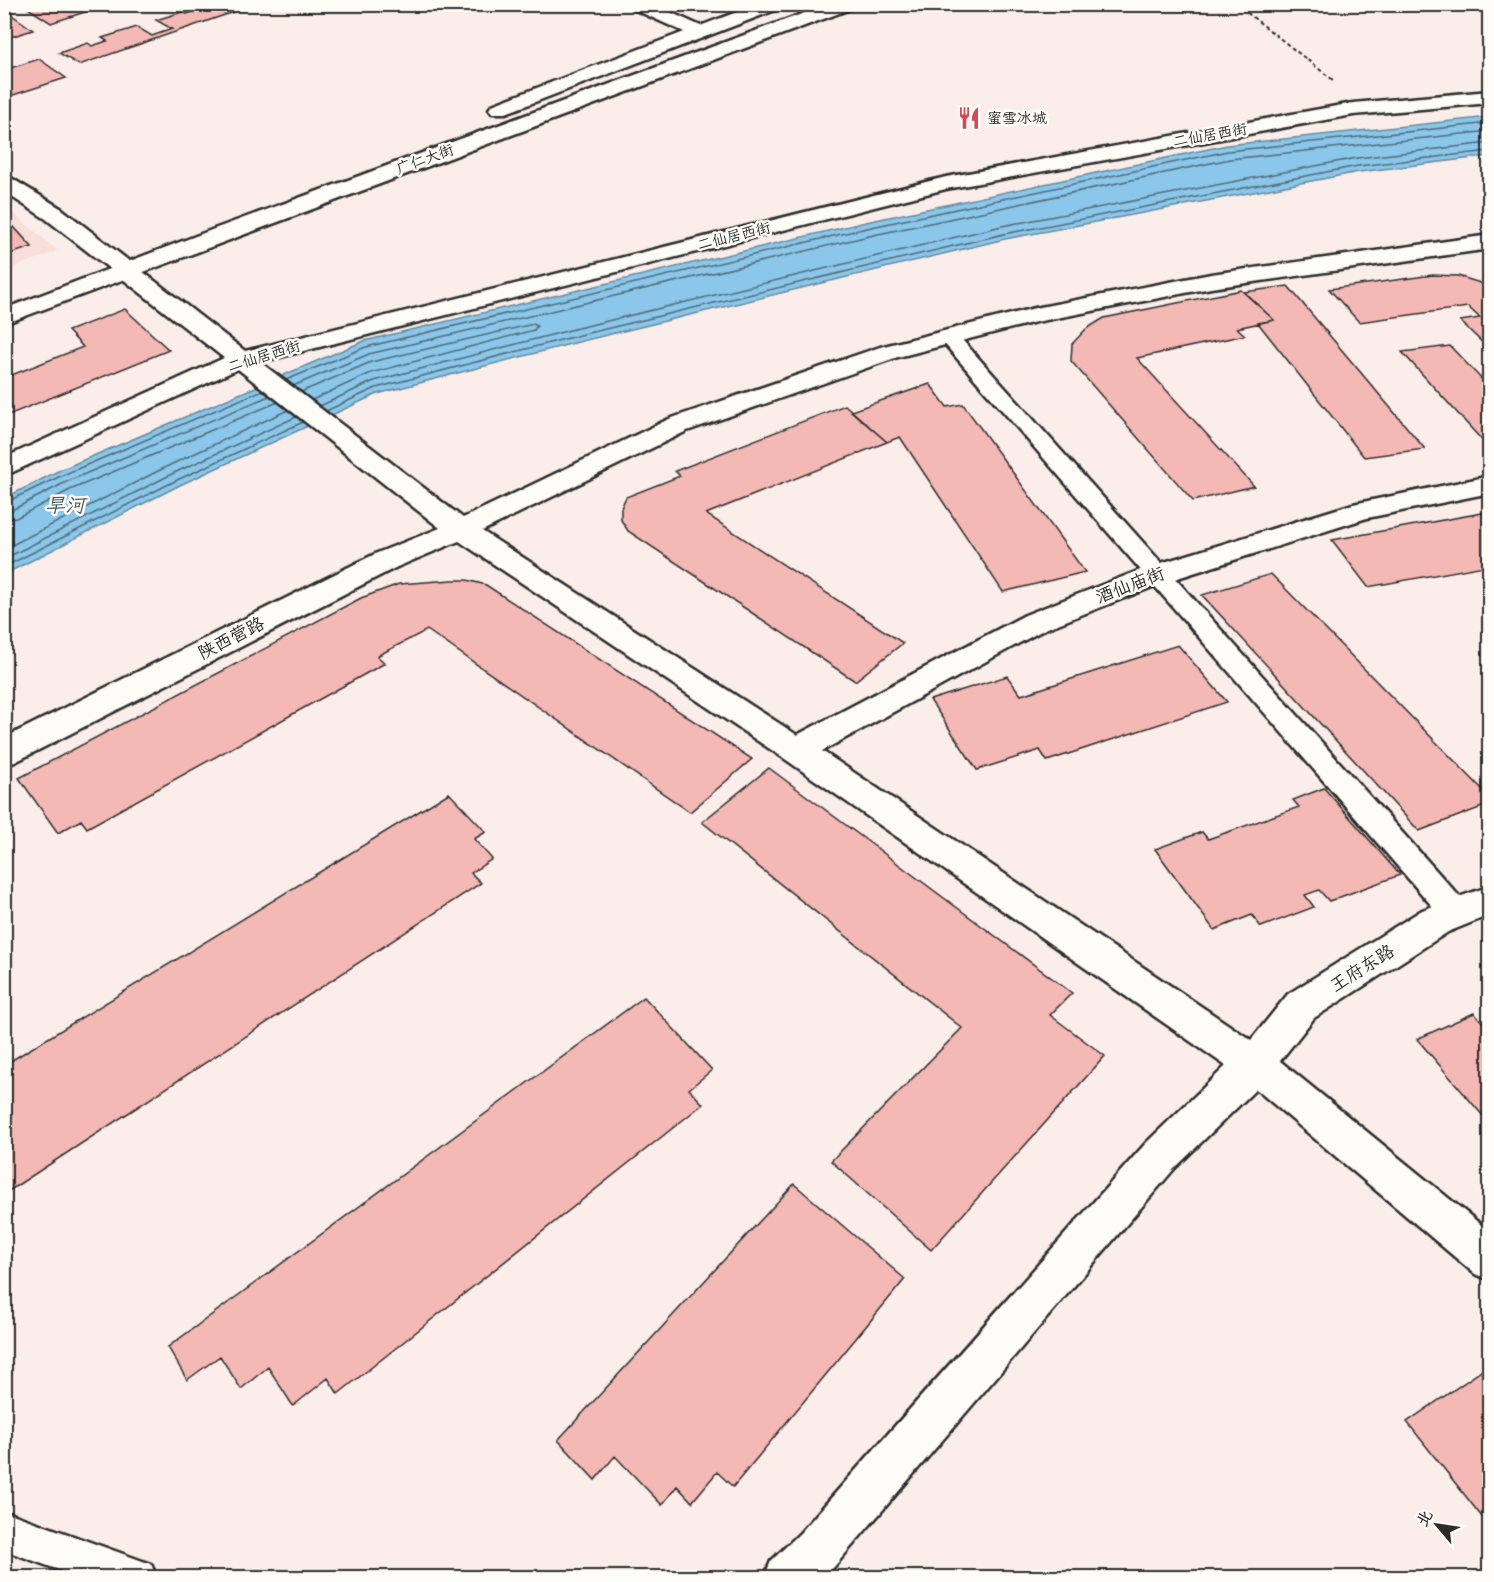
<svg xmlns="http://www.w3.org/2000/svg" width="1494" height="1582" font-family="Mali,'LXGW WenKai TC',sans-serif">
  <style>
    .built { fill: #f9deda }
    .water { fill: #8ac7ea; stroke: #64899e; stroke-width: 1.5 }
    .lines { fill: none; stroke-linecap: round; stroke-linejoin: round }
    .shore { stroke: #516977; stroke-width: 1.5 }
    .building { fill: #f4b8b5; stroke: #2b2b2b; stroke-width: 1.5 }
    .lane-casing { stroke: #2b2b2b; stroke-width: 5 }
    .street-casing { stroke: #2b2b2b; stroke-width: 5 }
    .primary-casing { stroke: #2b2b2b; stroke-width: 5 }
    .path { stroke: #2b2b2b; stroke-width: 2; stroke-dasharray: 4 3; stroke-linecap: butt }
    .lane { fill: #fdfcf7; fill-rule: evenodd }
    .street { fill: #fdfcf7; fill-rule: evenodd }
    .primary { fill: #fdfcf7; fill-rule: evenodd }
    .labels { text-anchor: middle; stroke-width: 5; stroke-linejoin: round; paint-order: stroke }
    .far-poi-label { font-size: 15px; fill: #2b2b2b; stroke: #fdfcf7; text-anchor: start }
    .far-street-label { font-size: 15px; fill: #2b2b2b; stroke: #fdfcf7 }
    .street-label { font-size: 18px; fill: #2b2b2b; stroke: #fdfcf7 }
    .water-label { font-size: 20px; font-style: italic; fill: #485a64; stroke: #fdfcf7 }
  </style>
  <rect width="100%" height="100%" fill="#fbeeea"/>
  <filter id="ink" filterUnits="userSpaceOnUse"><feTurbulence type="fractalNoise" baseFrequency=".0167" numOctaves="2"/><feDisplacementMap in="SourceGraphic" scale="12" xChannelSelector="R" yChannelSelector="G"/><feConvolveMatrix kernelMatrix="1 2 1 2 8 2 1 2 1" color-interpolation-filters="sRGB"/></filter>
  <g filter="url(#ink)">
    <path class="built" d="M5 206 58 251 4 271Z"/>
    <path class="water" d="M1489 117V156L1359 172 1005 239 582 341 377 394 180 485 5 574V498L60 470 364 341 866 222 1227 145Z"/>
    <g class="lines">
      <path class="shore" d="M286 380 366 347 867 228 1228 151 1490 123
        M293 386 369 354 869 236 1230 159 1490 131
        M301 392 371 362 533 324 537 326 534 330 371 373 312 400
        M320 406 374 381 578 328 1002 226 1357 158 1490 143
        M326 411 376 388 580 335 1004 234 1358 166 1490 151
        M4 503 63 475 263 390
        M4 511 12 510 66 482 269 396
        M4 520 16 518 70 490 278 402
        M4 549 170 465 288 410
        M4 559 174 473 296 417
        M4 567 177 480 303 422"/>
    </g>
    <path class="building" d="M34 4H110L51 23 26 7Z
      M204 4H257L79 65 59 53 88 43 92 46 107 41 102 38 137 27 152 36 172 29 156 20 182 12 187 14 202 9 197 7Z
      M12 15 33 30 4 39V18Z
      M39 59 66 78 4 98V70Z
      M4 216 32 247 4 256Z
      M1433 275 1458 276 1490 286V350L1460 321 1480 318 1468 307 1359 322 1329 289Z
      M1288 286 1425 449 1364 457 1258 323 1274 320 1244 292Z
      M1241 290 1274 320 1237 328 1245 335 1137 358 1254 486 1193 501 1071 361 1072 344 1086 329 1104 318Z
      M125 309 169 350 6 416 4 378 83 347 68 331Z
      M1450 346 1490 388V449L1402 352Z
      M930 384 947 407 963 404 1085 572 1003 592 900 437 887 442 851 411Z
      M845 405 887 442 706 514 903 643 855 681 628 531 621 520V508L626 497 680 476 675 471Z
      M1488 512 1490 565 1368 587 1332 540Z
      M1271 574 1490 797V804L1419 831 1202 595Z
      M452 580H467L486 585 752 759 690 812 427 630 377 656 385 663 87 828 81 820 58 833 19 778 361 598 399 584Z
      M1178 645 1227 702 1047 761 1040 750 977 770 930 700 1007 676 1021 695Z
      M769 768 1072 993 1050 1015 1105 1056 931 1250 831 1161 962 1028 702 822Z
      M1324 788 1400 875 1329 901 1319 890 1305 895 1314 907 1261 927 1252 915 1214 930 1155 849 1202 832 1208 839 1299 807 1293 800Z
      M449 793 486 832 474 839 492 859 471 873 481 883 4 1194V1065Z
      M644 997 712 1070 689 1089 703 1104 338 1394 328 1378 293 1406 268 1367 241 1389 220 1356 187 1380 168 1347Z
      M1474 1013 1490 1030V1124L1417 1039Z
      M794 1184 905 1279 733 1487 717 1472 692 1502 677 1486 662 1505 615 1456 595 1480 558 1440Z
      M1490 1365V1527L1407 1422Z"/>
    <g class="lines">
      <g class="lane-casing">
        <path id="lane" d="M949 331 956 333 1466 904 1470 913 1466 922 1456 925 1446 922 942 341 939 337 942 333Z
          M4 1511 151 1564 157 1578H81L4 1550Z"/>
      </g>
      <g class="street-casing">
        <path id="street" d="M629 4H652L705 28 708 32 705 36H693L631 8Z
          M1490 91V103L1353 115 946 189 260 362 463 518 669 419 880 347 1035 308 1211 274 1490 235V249L1211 288 1036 322 898 357 687 431 482 531 797 735 1025 615 1148 567 1353 504 1490 476V493L1367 518 1168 581 1045 629 822 751 1251 1040 1288 994 1422 910 1490 886V915L1448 932 1314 1018 1280 1061 1490 1232V1280L1475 1274 1256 1089 1174 1169 834 1567 823 1578H764L771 1561 800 1533 1146 1143 1226 1066 785 759 459 541 397 567 15 762 4 765V738L377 553 440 528 238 369 4 476V458L224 358 46 219 4 192V176L11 178 62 209 245 351 946 177 1353 103Z"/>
      </g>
      <g class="primary-casing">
        <path id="primary" d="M758 4H783L781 8 506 113H492L489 109 492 105Z
          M829 4H855L853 8 4 324V309L214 229Z"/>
      </g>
      <path class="path" d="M1236 4 1333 80"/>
      <use href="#lane" class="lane"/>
      <use href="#street" class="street"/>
      <use href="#primary" class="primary"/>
    </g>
  </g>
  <defs>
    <g id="restaurant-bare" transform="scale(1.8)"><path d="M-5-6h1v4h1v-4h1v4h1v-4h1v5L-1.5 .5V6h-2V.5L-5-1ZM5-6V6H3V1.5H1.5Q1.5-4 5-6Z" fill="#d1495b" stroke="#fdfcf7" stroke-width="2.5" paint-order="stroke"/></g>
  </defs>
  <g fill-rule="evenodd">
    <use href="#restaurant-bare" x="969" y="118"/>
  </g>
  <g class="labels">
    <g class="far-poi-label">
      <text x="987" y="123">蜜雪冰城</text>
    </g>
    <g class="far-street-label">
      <text transform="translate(1210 135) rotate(-10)" y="5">二仙居西街</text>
      <text transform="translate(425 159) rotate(-20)" y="5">广仁大街</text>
      <text transform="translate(734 236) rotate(-14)" y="5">二仙居西街</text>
      <text transform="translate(264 356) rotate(-17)" y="5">二仙居西街</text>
    </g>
    <g class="street-label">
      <text transform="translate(1130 585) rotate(-21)" y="6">酒仙庙街</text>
      <text transform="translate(231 638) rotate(-27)" y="6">陕西营路</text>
      <text transform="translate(1362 968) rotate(-32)" y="6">王府东路</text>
    </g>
    <g class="water-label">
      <text x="65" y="512">旱河</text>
    </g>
  </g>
  <rect width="1494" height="1582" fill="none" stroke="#fdfcf7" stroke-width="24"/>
  <rect x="12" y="12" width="1470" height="1558" fill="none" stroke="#2b2b2b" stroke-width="2" filter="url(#ink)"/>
  <g transform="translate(1437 1525) rotate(299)" stroke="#fdfcf7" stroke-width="4.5" paint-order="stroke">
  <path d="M0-4.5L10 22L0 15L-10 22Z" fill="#2b2b2b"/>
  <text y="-9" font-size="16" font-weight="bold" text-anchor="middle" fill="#2b2b2b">北</text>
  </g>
</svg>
